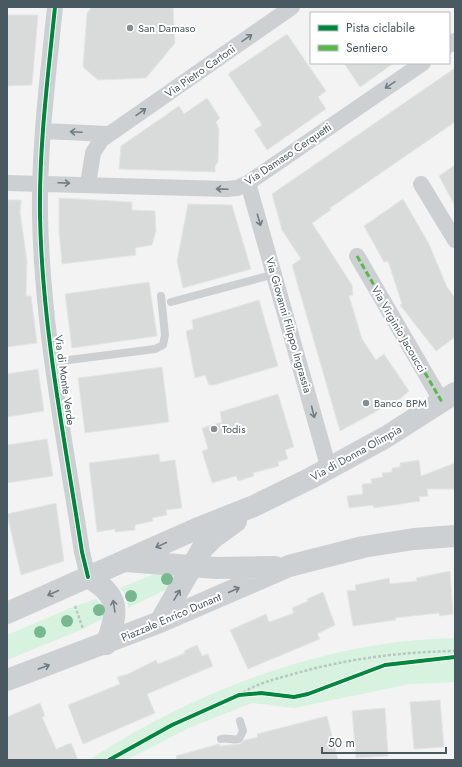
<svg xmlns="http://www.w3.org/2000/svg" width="462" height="767" font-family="Jost,sans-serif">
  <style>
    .green { fill: #d7f2de }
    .building { fill: #d9dbdb; stroke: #e4e5e6 }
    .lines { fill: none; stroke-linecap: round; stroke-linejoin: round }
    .path { stroke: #bac8c2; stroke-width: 2.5; stroke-dasharray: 3 2; stroke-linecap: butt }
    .lane { stroke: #ccd0d2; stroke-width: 8 }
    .street { stroke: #ccd0d2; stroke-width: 16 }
    .secondary { stroke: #cdd0d3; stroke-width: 22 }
    .quiet { stroke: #58b947; stroke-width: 3; stroke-dasharray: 6 3; stroke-linecap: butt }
    .cycleway-casing { stroke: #fff; stroke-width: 6 }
    .cycleway { stroke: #00873e; stroke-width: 4 }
    .tree { fill: #78b88f }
    .oneway { stroke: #707d83 }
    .oneway2 { stroke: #717d83 }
    .poi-dot { fill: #848f94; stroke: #fff; stroke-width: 1.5 }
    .labels { text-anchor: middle; stroke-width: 4; stroke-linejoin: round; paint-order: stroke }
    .poi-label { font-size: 11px; fill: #495961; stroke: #fff; text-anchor: start }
    .street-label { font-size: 11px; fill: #495961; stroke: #fff }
  </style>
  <rect width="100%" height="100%" fill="#f3f3f3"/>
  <path class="green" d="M159 572 169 577 171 582 169 588 128 608 127 596 120 588Z
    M96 599 104 607 105 613 102 619 83 629 7 660V635L75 606Z
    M455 638V682L410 684 294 708 252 703 189 728 126 760H89C197 690 325 641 455 638Z"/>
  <path class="building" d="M92 7H173L175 43 146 78 98 80 83 67 87 13Z
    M7 15H38L32 85 7 86Z
    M287 34 326 91 318 97 326 109 267 150 254 130 262 125 228 74Z
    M344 63H394L360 87Z
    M455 68V122L330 208 331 210 312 223 352 285 353 295 349 296 362 339 376 360 384 354 409 391 401 398 340 431 292 265 301 259 282 230 272 194Z
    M207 98 220 118 216 122 219 129 218 162 215 166V172L119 169 121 146 179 106 184 114Z
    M455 165V206L439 176Z
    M59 198 132 202V210L155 211 156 231 152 245 135 248 136 255 62 264 59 232Z
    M403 199 429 244 447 287 455 298V337L436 351 400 305 402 304 388 261 384 262 364 226Z
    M7 200H21L20 212 27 261 26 296H31L37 343 7 347Z
    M188 204 232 205 251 269 183 288 177 261Z
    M149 282 157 336 72 348 65 294Z
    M259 300 278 366 214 385H209L205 375 195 378 186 331 193 329 192 320Z
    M162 367 169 422 85 433 78 378Z
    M38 369 44 411 7 417V374Z
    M278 394 294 447 285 450 288 459 278 462 279 466 253 473 254 476 238 481 236 476 212 483 202 451 208 449 202 428 222 422 220 412Z
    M47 439 53 476 7 483V445Z
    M159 454 160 462 175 460 182 508 166 510 167 515 152 518 153 521 135 525V530L115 532V529L97 532 89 463Z
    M419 460 421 476 455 463V489H427L428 496 419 497 420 501 374 508 373 505 349 508 347 496 363 494 362 484 372 483 371 479 383 477 382 473 392 472V468L400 467V463Z
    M56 503 64 561 21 575 7 514Z
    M450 571 453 614 440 616 439 613 395 618 396 620 353 626 347 591 356 590 355 585 389 578 390 584 417 581 416 578Z
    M323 592 335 625 317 634 320 639 248 669 230 630 266 614 269 622 294 613 292 608 308 601 307 599Z
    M197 645 202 656 208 654 213 666 147 694 155 713 83 744 68 705 120 684 117 677 128 674 156 660 158 664 185 653 184 651Z
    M440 700 444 747 414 749 410 702Z
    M40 703 45 716 42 717 56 749 71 743 78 760H7V717Z
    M385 708 388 756 356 758 352 711Z
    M327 716 338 760H177L176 756 219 744 220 746 240 744 245 740 258 737 257 734Z"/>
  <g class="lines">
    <path class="path" d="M75 606 83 629
      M239 695C255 684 272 680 290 675 344 659 399 652 455 651"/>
    <path class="lane" d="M171 302 275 274
      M53 362 155 349 163 345 165 335 161 296
      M221 739C228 737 233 741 239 739L243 731 240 721"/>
    <path class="street" d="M55 7C48 76 39 146 40 215 42 328 65 441 82 552L88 577
      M449 45 455 41
      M44 131 108 134
      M7 183 227 189 237 188 248 183 423 63
      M248 183 329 469
      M88 184 93 153 101 140 292 7
      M421 184 455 240
      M357 256 442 402"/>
    <path class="secondary" d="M126 561 216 568 275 567
      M88 577C120 595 119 612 106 644
      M7 613 196 529 254 506 311 478 386 437 455 393
      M160 622 202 549 214 537 236 521
      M7 680 160 622 289 566 363 547 414 539 455 536"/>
    <path class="quiet" d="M357 256 442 402"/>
    <g class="cycleway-casing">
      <path id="cycleway" d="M55 7C48 76 39 146 40 215 42 328 65 441 82 552L88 577
        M109 760 172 725 239 695 261 693 294 697 308 694 385 665 455 657"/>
    </g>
    <use href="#cycleway" class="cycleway"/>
  </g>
  <g class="tree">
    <circle cx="167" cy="579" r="6"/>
    <circle cx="131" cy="596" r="6"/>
    <circle cx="99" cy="610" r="6"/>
    <circle cx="67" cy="621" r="6"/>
    <circle cx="40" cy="632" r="6"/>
  </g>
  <defs><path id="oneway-shaft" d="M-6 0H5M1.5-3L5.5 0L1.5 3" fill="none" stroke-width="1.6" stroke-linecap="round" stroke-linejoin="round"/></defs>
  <g class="oneway">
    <use href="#oneway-shaft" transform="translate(247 38) rotate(-35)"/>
    <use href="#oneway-shaft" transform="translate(390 85) rotate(146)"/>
    <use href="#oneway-shaft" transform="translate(141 112) rotate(-35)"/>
    <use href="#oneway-shaft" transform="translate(76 132) rotate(-177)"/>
    <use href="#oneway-shaft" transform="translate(64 183) rotate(2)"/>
    <use href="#oneway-shaft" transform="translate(222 189) rotate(-178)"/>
    <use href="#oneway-shaft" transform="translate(259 220) rotate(74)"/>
    <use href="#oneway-shaft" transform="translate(313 412) rotate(76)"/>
  </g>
  <g class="oneway2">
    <use href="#oneway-shaft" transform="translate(161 545) rotate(155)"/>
    <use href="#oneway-shaft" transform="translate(234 590) rotate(-24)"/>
    <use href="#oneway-shaft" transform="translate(53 593) rotate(156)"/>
    <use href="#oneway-shaft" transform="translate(177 595) rotate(-59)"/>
    <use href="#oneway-shaft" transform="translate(114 606) rotate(-99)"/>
    <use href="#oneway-shaft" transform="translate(44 667) rotate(-20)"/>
  </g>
  <g class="poi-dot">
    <circle cx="130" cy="28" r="4"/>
    <circle cx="366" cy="403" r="4"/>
    <circle cx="214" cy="429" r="4"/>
  </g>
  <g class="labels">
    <g class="poi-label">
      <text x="138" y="32">San Damaso</text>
      <text x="374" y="407">Banco BPM</text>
      <text x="222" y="433">Todis</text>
    </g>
    <g class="street-label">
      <text transform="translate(200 71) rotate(-35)" y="4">Via Pietro Cartoni</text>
      <text transform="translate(288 154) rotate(-34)" y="4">Via Damaso Cerquetti</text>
      <text transform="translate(289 325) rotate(74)" y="4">Via Giovanni Filippo Ingrassia</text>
      <text transform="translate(399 329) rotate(60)" y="4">Via Virginio Jacoucci</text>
      <text transform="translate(65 380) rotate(82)" y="4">Via di Monte Verde</text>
      <text transform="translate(356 453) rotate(-29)" y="4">Via di Donna Olimpia</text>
      <text transform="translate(171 617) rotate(-23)" y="4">Piazzale Enrico Dunant</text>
    </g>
  </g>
  <rect width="462" height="767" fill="none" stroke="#495961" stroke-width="16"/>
  <rect x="310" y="12" width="140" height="52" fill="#ffffff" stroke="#b6bdc0"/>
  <rect x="318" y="25" width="20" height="6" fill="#00873e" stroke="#b6bdc0"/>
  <text x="346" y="32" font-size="12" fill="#495961">Pista ciclabile</text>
  <rect x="318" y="45" width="20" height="6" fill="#58b947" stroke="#b6bdc0"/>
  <text x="346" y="52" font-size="12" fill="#495961">Sentiero</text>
  <path d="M322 747v6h124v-6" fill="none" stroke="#495961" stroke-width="2"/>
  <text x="328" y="747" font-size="12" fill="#495961" stroke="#ffffff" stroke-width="3" paint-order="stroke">50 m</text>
</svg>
